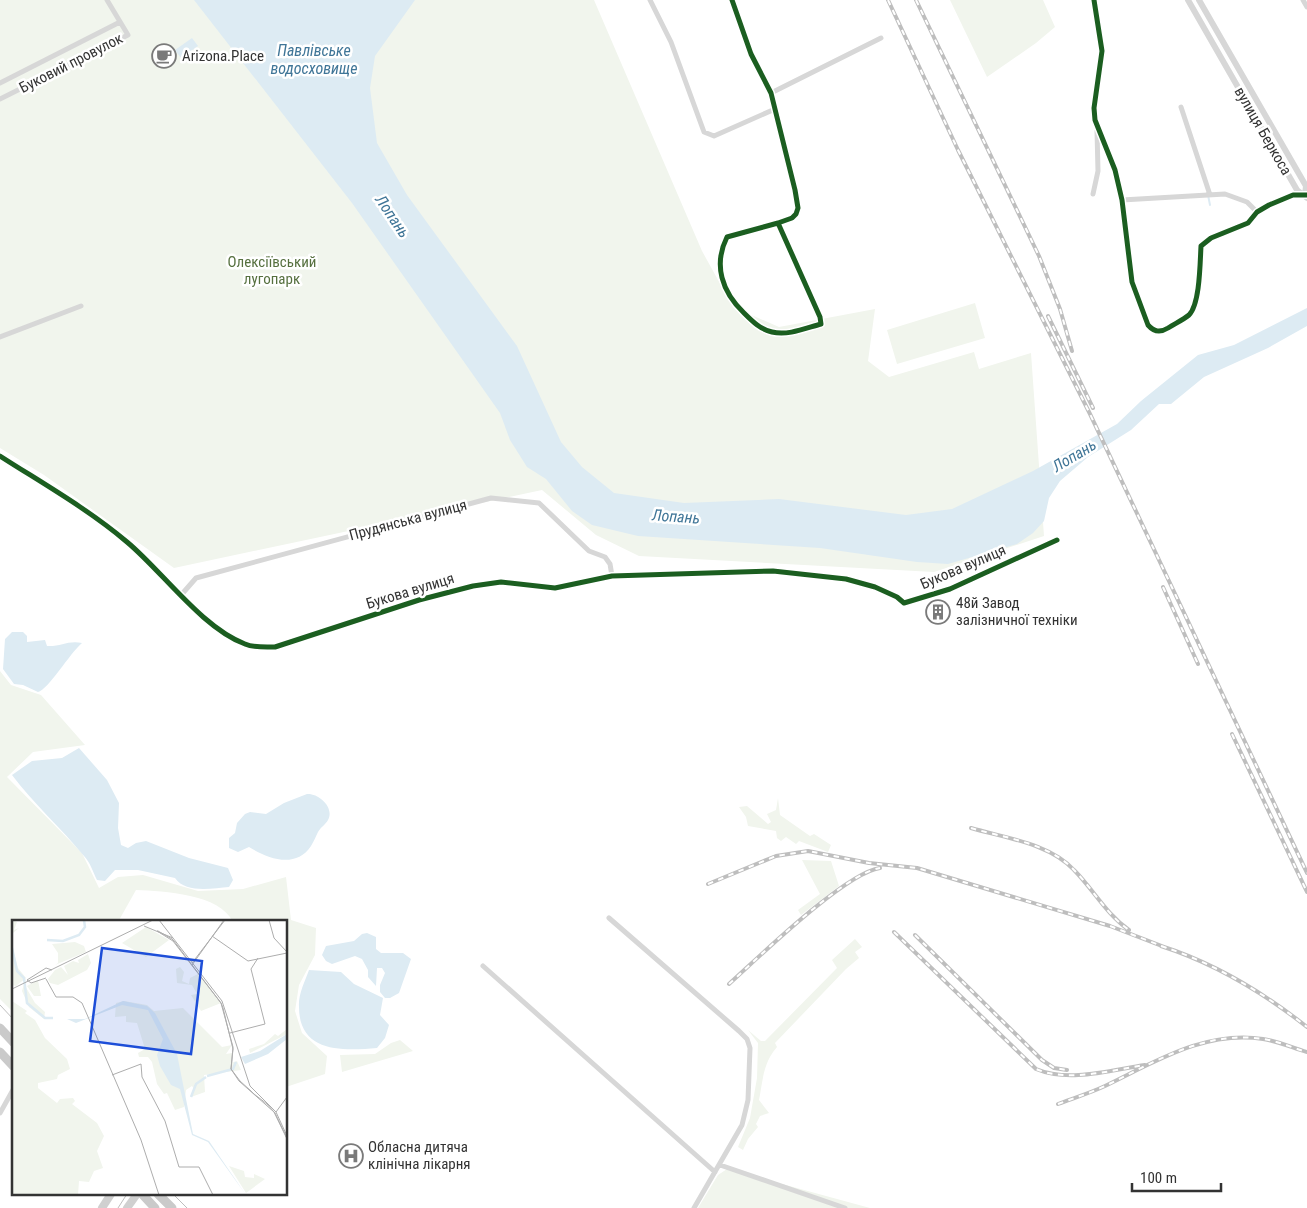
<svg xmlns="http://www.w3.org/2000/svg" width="1307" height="1208" font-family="'Roboto Condensed',sans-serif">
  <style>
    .green { fill: #f1f5ed }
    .water { fill: #ddebf3 }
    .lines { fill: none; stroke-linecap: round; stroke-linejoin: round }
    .stream { stroke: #ddebf3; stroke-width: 2 }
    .minor { stroke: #d7d7d7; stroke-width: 5 }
    .tertiary { stroke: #d7d7d7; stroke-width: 6 }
    .secondary { stroke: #d0d0d0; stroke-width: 8 }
    .primary { stroke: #cacaca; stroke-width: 9 }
    .tram { stroke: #bebebe; stroke-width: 1 }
    .rail-casing { stroke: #bebebe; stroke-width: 4 }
    .rail { stroke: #fff; stroke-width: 2; stroke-dasharray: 5.5; stroke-linecap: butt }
    .cycleway-casing { stroke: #fff; stroke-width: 8 }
    .cycleway { stroke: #1b5e20; stroke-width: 5 }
    .labels { text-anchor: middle; stroke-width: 5; stroke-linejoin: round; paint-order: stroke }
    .poi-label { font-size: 15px; fill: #333; stroke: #fff; text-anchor: start }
    .street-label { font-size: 15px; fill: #333; stroke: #fff }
    .park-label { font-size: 15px; fill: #56703f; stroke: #fff }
    .water-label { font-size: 16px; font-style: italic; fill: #3f7597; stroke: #fff }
    .inset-river { fill: none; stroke: #ddebf3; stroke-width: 2.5 }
    .inset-road { fill: none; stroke: #adadad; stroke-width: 1 }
    .view { fill: #1d4ed8; fill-opacity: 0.15; stroke: #1d4ed8; stroke-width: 2.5 }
    .inset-edge { fill: none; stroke: #333; stroke-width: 2.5 }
  </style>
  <rect width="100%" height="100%" fill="#fff"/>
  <path class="green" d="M0 0H594L702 251 733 307 779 327 875 309 868 361 889 377 974 352 979 369 1031 353 1044 536 934 572 639 556 596 535 542 490 174 568 44 475 0 448Z
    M950 0H1043L1055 27 1036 43 987 77Z
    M975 303 985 338 897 364 887 330Z
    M0 671 11 685 41 695 85 745 33 752 7 777 82 853 99 888 118 877 143 875 198 891 243 889 286 877 291 920 316 928 315 955 299 985 295 1011 302 1033 327 1056 325 1074 286 1087V922H233C220 894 164 891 136 890L118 922H14V1013L0 999Z
    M778 798 780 815 810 836 814 834 831 845 828 852 799 841 796 844 786 837 781 841 777 838 776 831 748 826 746 817 739 807 747 806 768 824 771 822 767 814 776 810Z
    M802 860 831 861 839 886 801 915 798 910 820 894Z
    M855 939 862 947 855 952 859 958 846 969 775 1043 777 1047C763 1063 763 1080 759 1100L769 1113 760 1116 756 1124 758 1127 748 1139 743 1150 738 1147 750 1118 757 1078 758 1043 748 1030 761 1041H765L837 968 832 960Z
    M400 1040 413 1051 342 1072 340 1055 375 1054 391 1043Z
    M727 1169 870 1208H698L718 1175Z"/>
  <path class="water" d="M194 0H415L375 56 370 88 377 143 407 195 517 346 561 442 582 467 614 493 684 503 779 499 906 515 952 509 1033 471 1117 424 1141 401 1198 355 1234 345 1307 308V326L1268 348 1204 377 1171 404H1159L1131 430 1088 457 1060 481 1049 498 1044 521 1033 533 1017 544 948 564 917 562 820 548 638 536 592 525 572 511 546 479 527 467 510 440 500 413 352 203Z
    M192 38 198 46 181 58 175 50Z
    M12 632H23L27 636V642L45 640 47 646C60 647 68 640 82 643 70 653 48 690 38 692L23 685 14 684 3 669 5 639Z
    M79 748 107 780 119 803 118 828 121 845 128 848 136 843 146 841 189 858 228 868 233 880 229 887C213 888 186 894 175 878L138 870H115L105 881 97 880C93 872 90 862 84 856 61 828 34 804 12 775L32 761 62 758Z
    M307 794C318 793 335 807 328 820 326 824 321 827 318 832 316 836 314 841 311 846 296 869 268 859 249 847L238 852 229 848V838L235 833 237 823 245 814 250 812 266 814 284 803Z
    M367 933 376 937V949L381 953H403L411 959 399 993 390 998H385L380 992V985L385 973 382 968H377L376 986 368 977V970L362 959 355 956 332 964 326 961 322 955 326 946 354 941 362 934Z
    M309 970 341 972 354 984 383 998 380 1015 389 1025 385 1038 377 1048C343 1051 299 1053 299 1007 298 995 305 981 309 970Z"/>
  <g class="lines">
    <path class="stream" d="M1208 195 1210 205"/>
    <path class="minor" d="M650 0 671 42 704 132 714 136 775 109
      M732 0 751 54 771 93 795 190 798 208 796 214 792 218 778 223 820 317 821 324C806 328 788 336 772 332 760 329 753 322 744 313 722 292 713 265 727 237L778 223
      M1094 0 1102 51 1094 108 1095 120 1115 170 1122 200 1132 282 1148 325C1154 332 1160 333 1168 328 1174 324 1183 320 1189 315 1200 304 1200 263 1201 246 1215 234 1231 232 1246 223 1251 221 1253 215 1257 212 1269 202 1289 195 1304 195
      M1303 0 1307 7
      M0 83 120 22
      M771 93 881 38
      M0 99 128 35 107 0
      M1181 107 1210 195
      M1093 194 1098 171 1097 131
      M1122 200 1225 194 1247 202 1257 212
      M0 337 81 306
      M0 456C42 483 88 509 127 542 162 571 202 628 245 644 254 648 265 647 275 647L419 600 473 586 501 582 555 588 612 576 773 571 846 579 875 587 897 597 904 603 950 589 1057 540
      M182 594 196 578 491 498 539 503 589 551 605 557 610 564 612 576
      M609 918 739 1031 747 1039 750 1048 748 1100 742 1125 694 1208
      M483 966 715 1172
      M0 1113 14 1088
      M720 1165 845 1208"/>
    <path class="tertiary" d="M1188 0 1297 190 1307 198
      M1199 0 1306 186 1305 195"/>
    <path class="secondary" d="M102 1208 111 1194
      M127 1208 137 1194"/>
    <path class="primary" d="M0 1028 14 1043
      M0 1052 14 1067
      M142 1194 155 1208
      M158 1194 172 1208"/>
    <path class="tram" d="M0 1005 14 1020
      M173 1194 187 1208
      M118 1208 127 1194"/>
    <g class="rail-casing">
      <path id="rail" d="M888 0 958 150 1090 414 1307 873
        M916 0 1039 256 1060 309 1072 351
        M1048 316 1093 408
        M1163 587 1198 664
        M1232 734 1307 892
        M971 828C1005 838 1049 843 1074 870 1093 889 1106 914 1129 930
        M708 884 776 856 808 851 869 863 917 868 1110 926 1167 948
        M894 932 1036 1069C1069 1083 1111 1070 1145 1065
        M915 935 1042 1060 1054 1068 1067 1070
        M1161 946C1214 963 1264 993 1307 1027
        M729 984C759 957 845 873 880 868
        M1058 1104C1074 1098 1090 1093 1105 1086 1155 1062 1205 1030 1263 1039 1278 1041 1293 1048 1307 1052"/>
    </g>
    <use href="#rail" class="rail"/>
    <g class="cycleway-casing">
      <path id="cycleway" d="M732 0 751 54 771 93 795 190 798 208 796 214 792 218 778 223 820 317 821 324C806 328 788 336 772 332 760 329 753 322 744 313 722 292 713 265 727 237L778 223
        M1094 0 1102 51 1094 108 1095 120 1115 170 1122 200 1132 282 1148 325C1154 332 1160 333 1168 328 1174 324 1183 320 1189 315 1200 304 1200 263 1201 246L1211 238 1248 223 1257 212 1269 205 1293 195H1307
        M0 456C42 483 88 509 127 542 162 571 202 628 245 644 254 648 265 647 275 647L419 600 473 586 501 582 555 588 612 576 773 571 846 579 875 587 897 597 904 603 950 589 1057 540"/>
    </g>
    <use href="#cycleway" class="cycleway"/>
  </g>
  <defs>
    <g id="cafe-ring" transform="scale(1.25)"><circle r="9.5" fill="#fff" stroke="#7a7a7a" stroke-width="1.5"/><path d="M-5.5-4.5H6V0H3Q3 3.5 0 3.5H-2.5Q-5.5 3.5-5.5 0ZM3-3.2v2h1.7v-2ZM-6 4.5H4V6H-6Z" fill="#7a7a7a"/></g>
    <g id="building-ring" transform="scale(1.25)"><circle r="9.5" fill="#fff" stroke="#7a7a7a" stroke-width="1.5"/><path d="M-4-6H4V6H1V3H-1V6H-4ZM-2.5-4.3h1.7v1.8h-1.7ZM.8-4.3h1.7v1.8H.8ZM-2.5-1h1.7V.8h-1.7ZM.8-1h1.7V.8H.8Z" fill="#7a7a7a"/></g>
    <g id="hospital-ring" transform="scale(1.25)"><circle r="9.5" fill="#fff" stroke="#7a7a7a" stroke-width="1.5"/><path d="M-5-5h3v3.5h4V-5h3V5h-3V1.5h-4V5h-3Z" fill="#7a7a7a"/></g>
  </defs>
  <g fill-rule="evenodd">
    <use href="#cafe-ring" x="164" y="56"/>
    <use href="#building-ring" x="938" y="612"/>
    <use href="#hospital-ring" x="351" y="1156"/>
  </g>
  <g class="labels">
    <g class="poi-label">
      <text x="182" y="61">Arizona.Place</text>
      <text x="956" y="608">48й Завод<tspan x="956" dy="17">залізничної техніки</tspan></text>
      <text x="368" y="1152">Обласна дитяча<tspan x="368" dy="17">клінічна лікарня</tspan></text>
    </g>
    <g class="street-label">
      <text transform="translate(71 63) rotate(-27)" y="5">Буковий провулок</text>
      <text transform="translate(1263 131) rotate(60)" y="5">вулиця Беркоса</text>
      <text transform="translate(408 520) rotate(-15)" y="5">Прудянська вулиця</text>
      <text transform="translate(963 567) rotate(-23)" y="5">Букова вулиця</text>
      <text transform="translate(410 591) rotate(-17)" y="5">Букова вулиця</text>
    </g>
    <g class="park-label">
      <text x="272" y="267">Олексіївський<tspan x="272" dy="17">лугопарк</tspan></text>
    </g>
    <g class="water-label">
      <text x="314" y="56">Павлівське<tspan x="314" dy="18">водосховище</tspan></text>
      <text transform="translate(393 216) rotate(56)" y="6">Лопань</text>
      <text transform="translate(1074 455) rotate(-31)" y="6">Лопань</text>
      <text transform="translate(676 516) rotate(4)" y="6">Лопань</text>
    </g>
  </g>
  <g transform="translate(12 920)">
    <rect width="275" height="275" fill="#fff"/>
    <path d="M0 0 5 2 2 10 7 8 1 13V29L6 48 14 58 4 66 0 65ZM134 7 157 20 134 37 110 23ZM63 22 72 26 74 32 43 45 46 43V33L40 24ZM76 34 79 43 75 50 46 65 38 63 36 59 43 50 49 47 56 55 52 46 61 41 67 43 66 40ZM168 47 172 52 170 61 177 64 178 58 186 54 209 83 189 91 179 75 185 74 180 65 165 63 164 49ZM26 60 29 76H22L15 66ZM12 64 23 83 33 92 32 99 17 87 10 71ZM0 81 15 91 13 93 23 100 33 118 55 139 58 149 46 155 45 159 26 163V168L45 183 48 179 61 178 63 181 60 184 85 203 92 216 85 231 91 248 82 251 77 262 67 261 66 275H0ZM112 81 135 85 142 91 171 88 210 127 220 125 214 134 220 133 219 143 225 141 229 150 192 155 193 172 179 177 182 169 180 166 174 170 172 187 163 190 155 173 152 174 145 164 140 142 136 137H127L126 133 133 129 125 103 114 102V96L103 97 104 83ZM275 109V114L238 133 237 129 252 124 263 114 266 116ZM217 246 232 251 233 257 242 258V254L253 259 234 273Z" fill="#f1f5ed"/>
    <path d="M111 81 135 86 143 93 165 134 181 214 197 221 234 275 196 222 180 215 168 169 159 165 148 146 145 135 151 119 136 90 110 85 64 103 55 99H73ZM275 114V119L256 134 233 144 229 137 248 131Z" fill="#ddebf3"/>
    <path class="inset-river" d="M35 20 51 21 67 15 73 7 72 0M0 28 5 51 12 58 15 83 33 98H41M195 156 221 149 224 142M179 177 184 164 194 157"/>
    <path class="inset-road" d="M147 0 210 81 238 166 264 192 275 216M257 0 262 18 275 32M132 6 161 18M200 16 236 41 275 33M180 43 213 0M180 45 212 0M34 58 19 63 15 60 34 48 40 50M34 59 44 77H61L70 83 80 106M0 69 141 0M80 106 129 220 147 275M218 113 253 104 239 49 246 38M100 155 129 144 130 157 153 201 167 247H187L201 275M264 192 275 177M275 218 263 193 262 192 255 184 242 174 239 171 228 161 219 149 221 129 220 125 211 88 209 83 177 41 162 21 160 19 146 11H145L161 21 209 83 221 127 219 149 227 161 262 192 275 219"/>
    <path class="view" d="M90 28 190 41 179 134 78 121Z"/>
    <rect width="275" height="275" class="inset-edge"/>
  </g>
  <path d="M1132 1183v8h89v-8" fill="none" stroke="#333333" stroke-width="2.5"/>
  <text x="1140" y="1183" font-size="15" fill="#333333" stroke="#ffffff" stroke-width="4" paint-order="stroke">100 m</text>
</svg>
